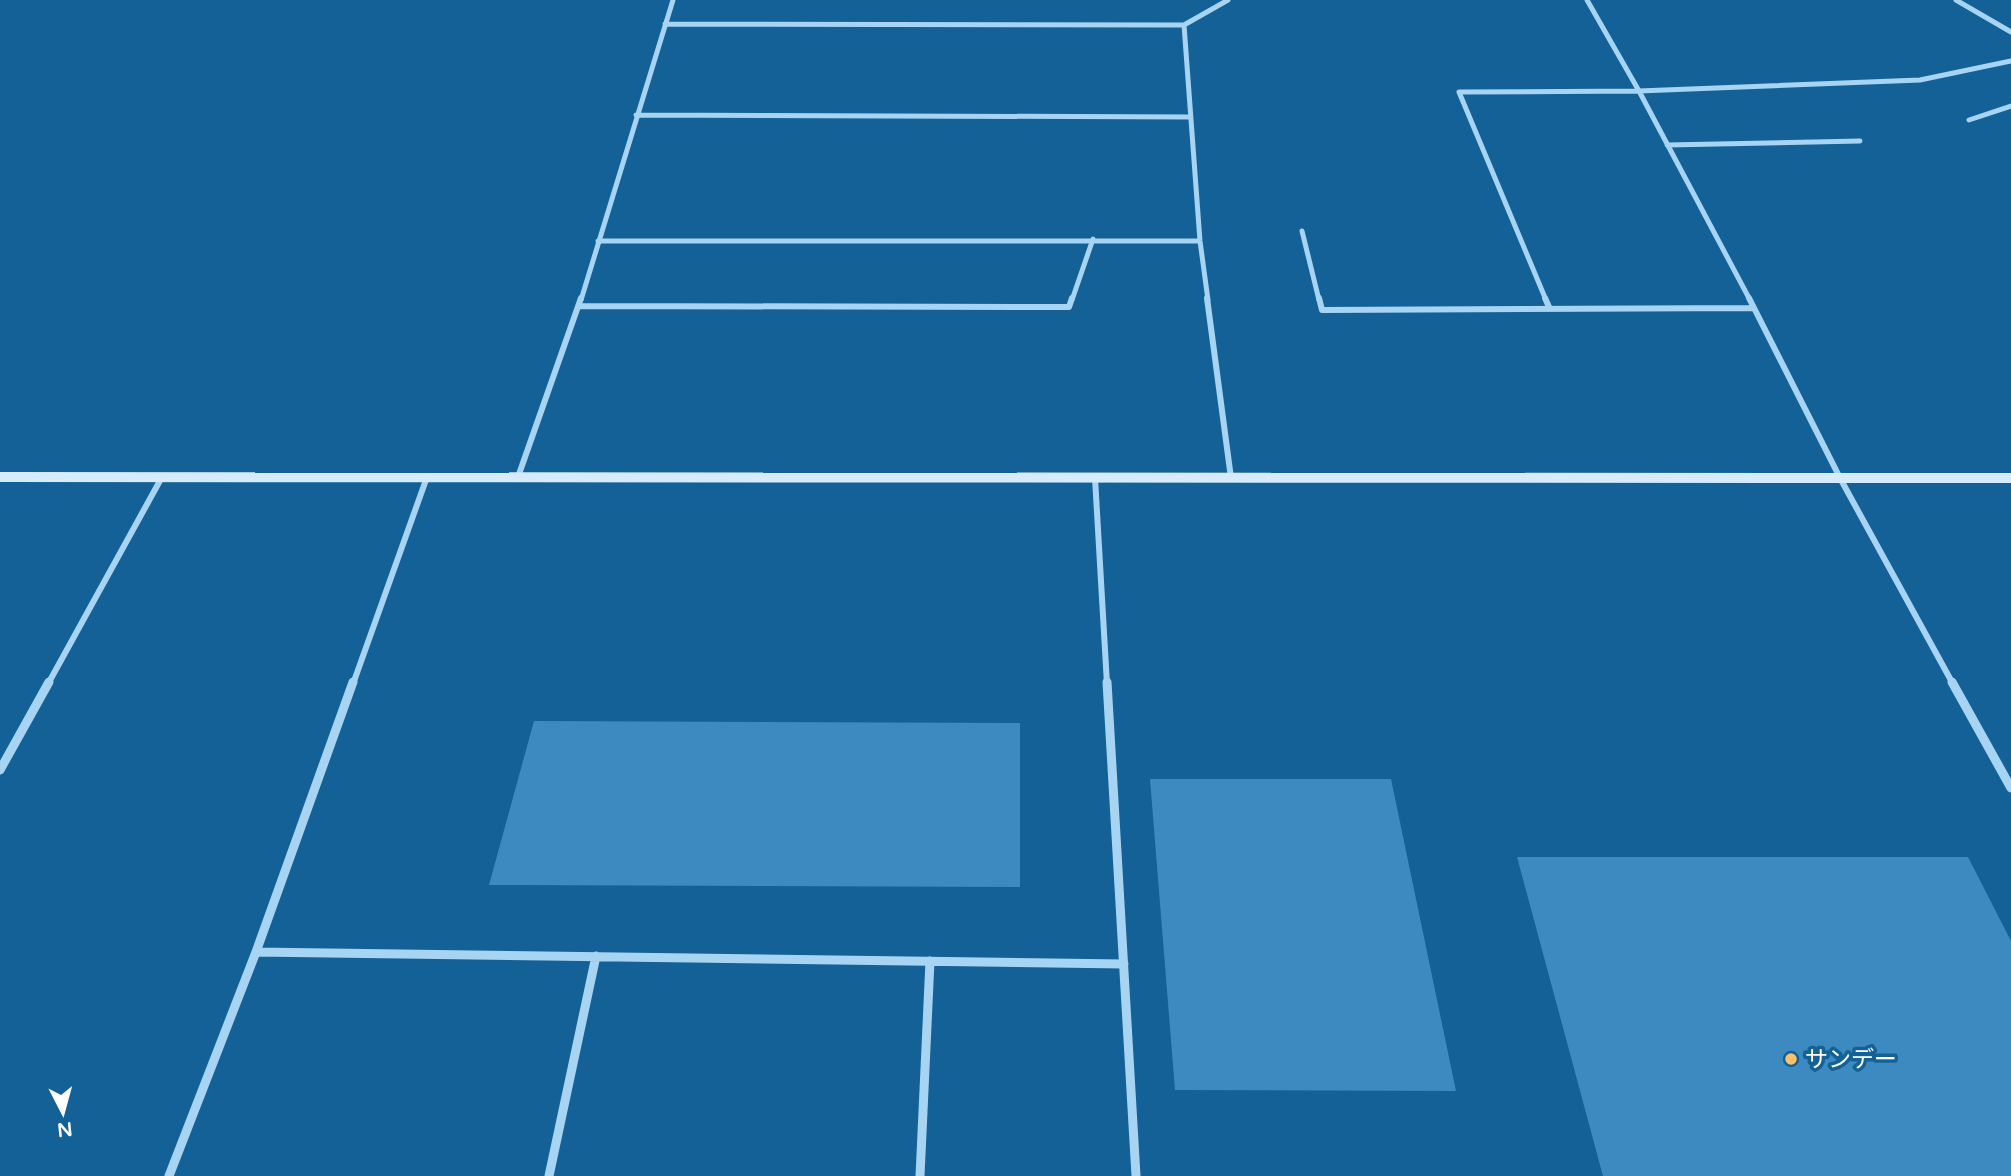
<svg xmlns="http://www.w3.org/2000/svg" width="2011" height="1176" font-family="'Varela Round','Noto Sans JP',sans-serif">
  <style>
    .building { fill: #3d8ac0 }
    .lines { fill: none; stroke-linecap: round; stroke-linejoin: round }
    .street-far2 { stroke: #a7d4f3; stroke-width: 5 }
    .street-far1 { stroke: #a7d4f3; stroke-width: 6 }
    .street { stroke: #a7d4f3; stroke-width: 9 }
    .secondary { fill: #d6ecfc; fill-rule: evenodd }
    .poi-dot { fill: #ffbe68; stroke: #146198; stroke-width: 2.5 }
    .labels { text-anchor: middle; stroke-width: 7; stroke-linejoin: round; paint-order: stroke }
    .near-poi-label { font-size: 23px; fill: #fff; stroke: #146198; text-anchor: start }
  </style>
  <rect width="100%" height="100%" fill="#146198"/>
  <path class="building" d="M534 721 1020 723V887L489 885Z
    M1150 779H1391L1456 1091 1175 1090Z
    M1517 857H1968L2011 941V1176H1603Z"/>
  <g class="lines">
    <path class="street-far2" d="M1587 0 1639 91 1750 300
      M1956 0 2011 32
      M665 24 1184 25
      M636 115 1190 117
      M1969 120 2011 106
      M1667 145 1860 141
      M1302 231 1319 300
      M598 241H1200
      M581 300 673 0
      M1072 300 1093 239
      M1208 300 1200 241 1184 25 1228 0
      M1546 300 1459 92 1639 91 1920 80 2011 61"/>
    <path class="street-far1" d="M1207 298 1231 478
      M1319 298 1322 310 1754 308
      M1545 298 1549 307
      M1749 298 1840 478 1953 684
      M579 306 1069 307 1072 298
      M518 477 581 298
      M1095 478 1107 684
      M48 684 162 477
      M353 684 427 477"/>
    <path class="street" d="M1107 682 1136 1176
      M1952 682 2011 788
      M0 770 49 682
      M256 952 1124 964
      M169 1176 256 952 353 682
      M549 1176 596 956
      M920 1176 930 961"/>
    <path class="secondary" d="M0 472 2011 473V483L0 482Z"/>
  </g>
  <circle class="poi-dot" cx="1791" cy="1059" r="7"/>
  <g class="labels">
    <g class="near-poi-label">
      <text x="1805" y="1067">サンデー</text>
    </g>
  </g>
  <g transform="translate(63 1113) rotate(174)" stroke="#146198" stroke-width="5" paint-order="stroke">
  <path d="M0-5L12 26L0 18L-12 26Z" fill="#ffffff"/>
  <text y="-10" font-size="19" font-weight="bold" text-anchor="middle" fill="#ffffff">N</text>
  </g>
</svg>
